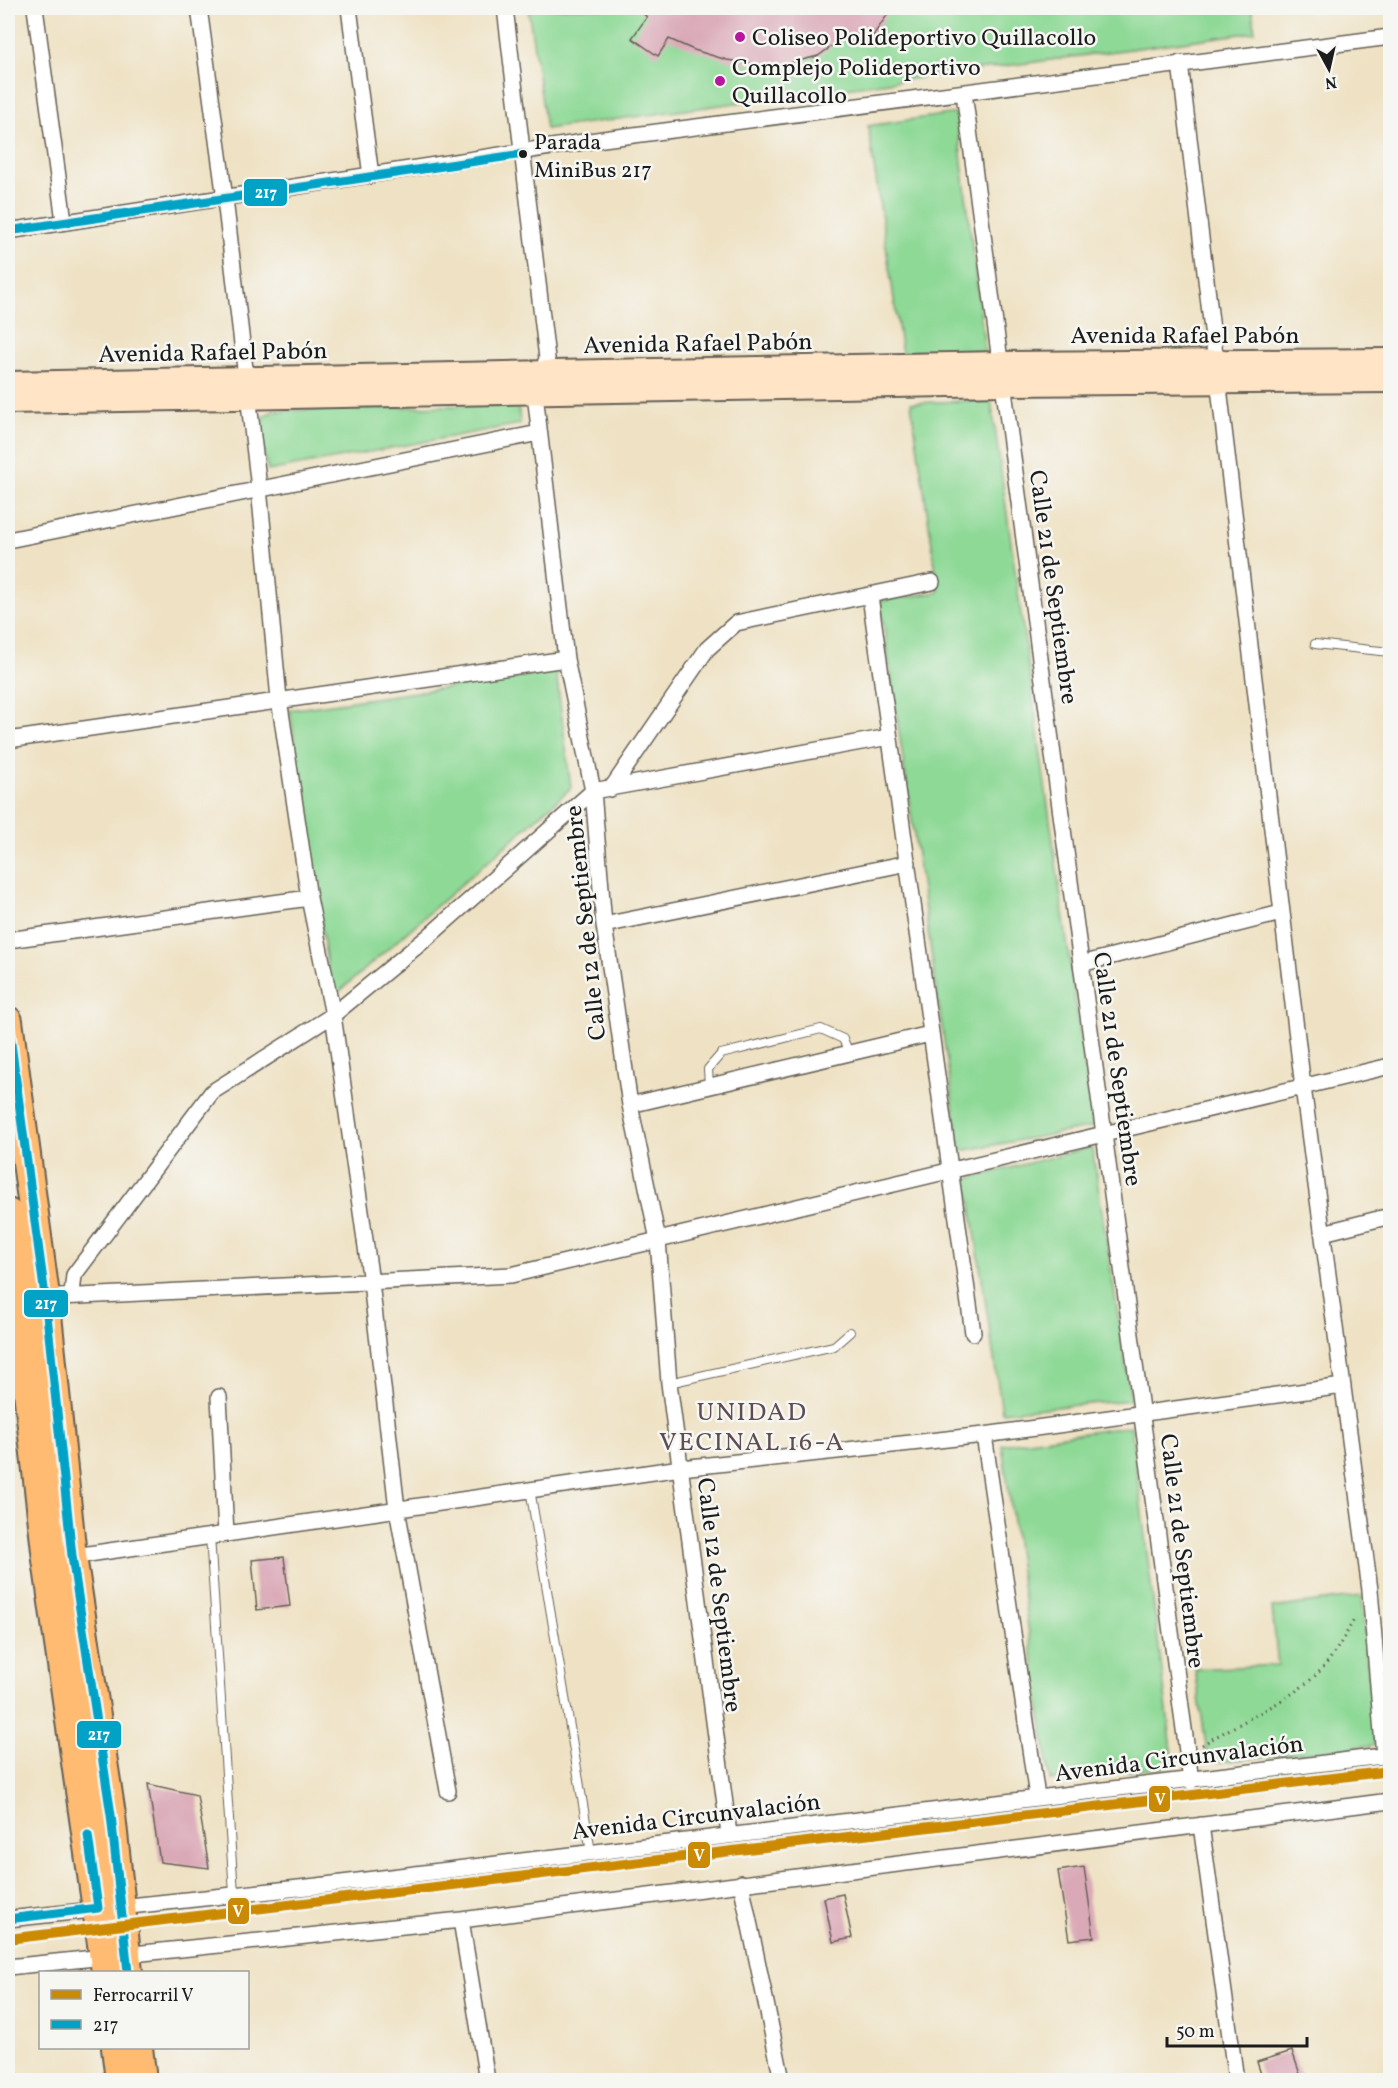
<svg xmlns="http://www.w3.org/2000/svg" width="1398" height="2088" font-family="Vollkorn,serif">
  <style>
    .green { fill: #8ed996; stroke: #557a59; stroke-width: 1.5 }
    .building { fill: #daa9b7 }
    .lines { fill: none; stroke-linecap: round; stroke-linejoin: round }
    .lane-casing { stroke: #666157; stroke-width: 10 }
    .street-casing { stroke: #666157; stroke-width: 18 }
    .secondary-casing { stroke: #666157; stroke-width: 26 }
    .highway-casing { stroke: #666157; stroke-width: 32 }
    .path { stroke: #666157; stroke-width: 3; stroke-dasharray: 1.5 4.5; stroke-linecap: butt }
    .lane { stroke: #fff; stroke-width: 8 }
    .street { stroke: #fff; stroke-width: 15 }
    .secondary { stroke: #ffe4c6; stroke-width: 22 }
    .highway { stroke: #febb71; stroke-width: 28 }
    .bus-1-casing { stroke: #f6f6f2; stroke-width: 14 }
    .bus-1 { stroke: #01a2c5; stroke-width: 9 }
    .rail-1-casing { stroke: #f6f6f2; stroke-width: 15 }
    .rail-1 { stroke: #cb8a06; stroke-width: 10 }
    .poi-dot { fill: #b5179e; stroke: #f6f6f2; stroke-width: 2 }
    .bus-dot { fill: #1c1c1c; stroke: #f6f6f2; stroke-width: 2 }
    .labels { text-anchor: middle; stroke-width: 5; stroke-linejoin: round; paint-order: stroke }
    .bus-label { font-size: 22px; fill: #1c1c1c; stroke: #f6f6f2; text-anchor: start }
    .poi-label { font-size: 24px; fill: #1c1c1c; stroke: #f6f6f2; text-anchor: start }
    .street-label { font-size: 24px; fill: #1c1c1c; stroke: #f6f6f2 }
    .neighbourhood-label { font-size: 26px; letter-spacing: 1.5px; fill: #5e4d52; stroke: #f6f6f2 }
    .line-badge { stroke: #f6f6f2; stroke-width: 2 }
    .badge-label { font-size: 16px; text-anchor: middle; font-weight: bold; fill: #fff }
  </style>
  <rect width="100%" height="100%" fill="#f6f6f2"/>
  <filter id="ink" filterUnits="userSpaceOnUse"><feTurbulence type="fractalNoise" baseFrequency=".0167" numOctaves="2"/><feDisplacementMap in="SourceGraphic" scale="12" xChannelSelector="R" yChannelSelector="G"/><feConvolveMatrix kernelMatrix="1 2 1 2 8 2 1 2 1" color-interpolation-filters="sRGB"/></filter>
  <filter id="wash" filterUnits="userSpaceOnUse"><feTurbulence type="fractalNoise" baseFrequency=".008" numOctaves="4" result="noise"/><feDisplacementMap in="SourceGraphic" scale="24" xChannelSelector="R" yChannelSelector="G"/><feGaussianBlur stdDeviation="1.35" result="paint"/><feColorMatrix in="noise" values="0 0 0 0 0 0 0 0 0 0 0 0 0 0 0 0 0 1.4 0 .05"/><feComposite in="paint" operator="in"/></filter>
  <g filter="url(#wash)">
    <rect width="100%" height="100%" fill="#efe2c4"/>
    <path class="green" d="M528 8H1252L1255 32 546 129Z
      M956 113 985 351 902 353 868 126Z
      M991 400 1093 1127 960 1151 880 601 939 592 911 403Z
      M518 404 520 424 268 471 258 426 265 415 274 411Z
      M556 672 571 788 332 998 290 710Z
      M1092 1147 1131 1400 1002 1412 967 1179Z
      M1131 1426 1174 1766 1050 1780 1002 1445Z
      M1361 1596 1375 1745 1219 1762 1211 1759 1207 1753 1195 1669 1278 1665 1272 1608Z"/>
    <g id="blocks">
      <path class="building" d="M636 8H892L866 46 849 34 818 56 774 67 727 60 694 50 669 39 658 56 632 38 647 17Z
        M284 1557 290 1606 257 1610 252 1560Z
        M148 1784 197 1795 209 1868 160 1862Z
        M1084 1867 1094 1937 1069 1940 1058 1871Z
        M843 1894 852 1938 833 1942 824 1898Z
        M1292 2051 1302 2080H1263L1257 2062Z"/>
    </g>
  </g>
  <g filter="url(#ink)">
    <use href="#blocks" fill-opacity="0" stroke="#666157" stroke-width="1.5"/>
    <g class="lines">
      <g class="lane-casing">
        <path id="lane" d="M1315 644 1390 652
          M709 1086 708 1069 721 1054 821 1029 843 1039 849 1053
          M669 1383 834 1346 850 1332
          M530 1489 591 1852
          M210 1536 234 1893"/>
      </g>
      <g class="street-casing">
        <path id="street" d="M35 8 64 221
          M199 8 225 199 259 488 279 699 309 898 333 1015 371 1282 397 1509 448 1791
          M349 8 371 176
          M505 8 547 358 535 394 566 659 593 791 604 925 630 1105 658 1240 669 1383 729 1834
          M1180 63 1303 1087 1370 1590 1384 1756
          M964 93 1191 1781
          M8 231 603 139 1390 37
          M8 540 539 433
          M870 596 973 1333
          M8 740 566 659
          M611 789 707 649 736 623 932 582
          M604 925 908 863
          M8 940 309 898
          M1081 964 1281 913
          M630 1105 930 1034
          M1323 1233 1390 1216
          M72 1294 74 1275 212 1092 333 1015 428 937 593 791 889 737
          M39 1298 511 1275 1390 1066
          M8 1357 18 1335
          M219 1397 226 1534
          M984 1435 1037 1797
          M68 1557 681 1468 984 1435 1343 1386
          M1201 1825 1236 2080
          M741 1883 782 2080
          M8 1919 317 1886 1390 1755
          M461 1920 487 2080
          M8 1967 461 1920 1390 1801"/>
      </g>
      <g class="secondary-casing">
        <path id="secondary" d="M8 383 1001 363 1390 360
          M8 402 1004 384 1390 381"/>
      </g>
      <g class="highway-casing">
        <path id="highway" d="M8 1021 45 1296 72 1556 111 1815 128 1972
          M8 1213 47 1560 106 1972
          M116 2048 120 2080
          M138 2048 142 2080"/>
      </g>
      <path class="path" d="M1202 1745C1239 1722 1283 1705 1316 1675 1332 1660 1344 1637 1355 1618"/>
      <use href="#lane" class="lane"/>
      <use href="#street" class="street"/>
      <use href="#secondary" class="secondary"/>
      <use href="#highway" class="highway"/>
      <g class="bus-1-casing">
        <path id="bus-1" d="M8 231 523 154
          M8 1021 45 1296 72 1556 111 1815 128 1972
          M8 1919 98 1908 88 1835"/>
      </g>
      <use href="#bus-1" class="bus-1"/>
      <g class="rail-1-casing">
        <path id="rail-1" d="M8 1939 1390 1771"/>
      </g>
      <use href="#rail-1" class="rail-1"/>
    </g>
  </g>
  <g class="poi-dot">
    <circle cx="740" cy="37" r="6"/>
    <circle cx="720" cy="81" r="6"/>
  </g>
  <circle class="bus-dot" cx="523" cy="154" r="5"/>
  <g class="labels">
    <g class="bus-label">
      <text x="534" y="149">Parada<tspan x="534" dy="28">MiniBus 217</tspan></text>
    </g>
    <g class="poi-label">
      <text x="752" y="45">Coliseo Polideportivo Quillacollo</text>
      <text x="732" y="75">Complejo Polideportivo<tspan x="732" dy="28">Quillacollo</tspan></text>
    </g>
    <g class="street-label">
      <text x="1185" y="343">Avenida Rafael Pabón</text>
      <text transform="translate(698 343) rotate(-1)" y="8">Avenida Rafael Pabón</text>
      <text transform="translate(213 352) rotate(-1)" y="8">Avenida Rafael Pabón</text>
      <text transform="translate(1054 587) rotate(82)" y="8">Calle 21 de Septiembre</text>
      <text transform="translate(585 923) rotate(-96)" y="8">Calle 12 de Septiembre</text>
      <text transform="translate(1118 1069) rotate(82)" y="8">Calle 21 de Septiembre</text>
      <text transform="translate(1183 1551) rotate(83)" y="8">Calle 21 de Septiembre</text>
      <text transform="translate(720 1595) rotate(83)" y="8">Calle 12 de Septiembre</text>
      <text transform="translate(1179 1758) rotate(-7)" y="8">Avenida Circunvalación</text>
      <text transform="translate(696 1816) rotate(-7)" y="8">Avenida Circunvalación</text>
    </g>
    <g class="neighbourhood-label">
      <text x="752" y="1420">UNIDAD<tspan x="752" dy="30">VECINAL 16-A</tspan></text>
    </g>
  </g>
  <g class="line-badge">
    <rect x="243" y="178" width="45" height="29" rx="6" fill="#01a2c5"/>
    <rect x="23" y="1289" width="46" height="29" rx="6" fill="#01a2c5"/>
    <rect x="76" y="1720" width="46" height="29" rx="6" fill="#01a2c5"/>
    <rect x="1148" y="1785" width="23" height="28" rx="6" fill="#cb8a06"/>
    <rect x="687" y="1841" width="24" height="28" rx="6" fill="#cb8a06"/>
    <rect x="227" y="1897" width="23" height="28" rx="6" fill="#cb8a06"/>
  </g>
  <g class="badge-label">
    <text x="266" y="198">217</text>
    <text x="46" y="1309">217</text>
    <text x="99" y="1740">217</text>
    <text x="1160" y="1805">V</text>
    <text x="699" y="1861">V</text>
    <text x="238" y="1917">V</text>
  </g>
  <rect width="1398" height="2088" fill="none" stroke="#f6f6f2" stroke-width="30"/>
  <rect x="39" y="1971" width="210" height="78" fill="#f6f6f2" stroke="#9f9f9c" stroke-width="1.5"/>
  <rect x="51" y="1990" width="30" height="9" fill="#cb8a06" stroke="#9f9f9c" stroke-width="1.5"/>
  <text x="93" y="2001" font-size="18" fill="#1c1c1c">Ferrocarril V</text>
  <rect x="51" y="2020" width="30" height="9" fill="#01a2c5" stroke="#9f9f9c" stroke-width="1.5"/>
  <text x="93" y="2031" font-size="18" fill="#1c1c1c">217</text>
  <g transform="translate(1329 69) rotate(172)" stroke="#f6f6f2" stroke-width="4.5" paint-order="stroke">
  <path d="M0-4.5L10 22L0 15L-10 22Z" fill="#1c1c1c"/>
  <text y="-9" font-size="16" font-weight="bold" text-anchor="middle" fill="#1c1c1c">N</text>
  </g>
  <path d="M1167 2037v9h140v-9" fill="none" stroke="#1c1c1c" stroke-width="3"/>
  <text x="1176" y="2037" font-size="18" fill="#1c1c1c" stroke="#f6f6f2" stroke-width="4.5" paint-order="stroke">50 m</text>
</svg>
